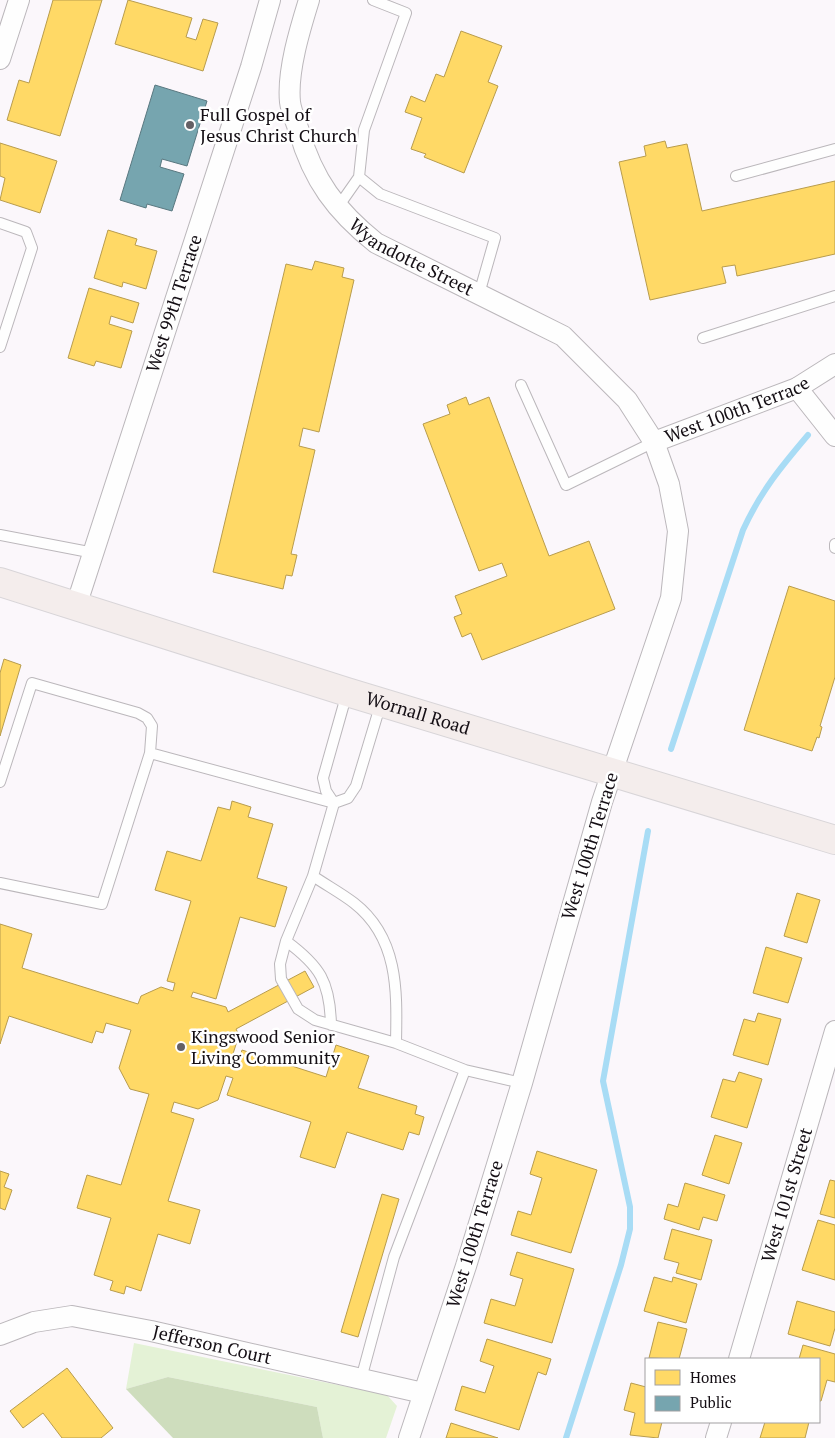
<svg xmlns="http://www.w3.org/2000/svg" width="835" height="1438" font-family="'PT Serif',serif">
  <style>
    .green { fill: #e4f2d6 }
    .forest { fill: #ceddbd }
    .homes { fill: #ffd966; stroke: #b89c4d }
    .public { fill: #76a5af; stroke: #597880 }
    .lines { fill: none; stroke-linecap: round; stroke-linejoin: round }
    .stream { stroke: #a8dcf5; stroke-width: 6 }
    .lane-casing { stroke: #bbb7bb; stroke-width: 12 }
    .street-casing { stroke: #bbb7bb; stroke-width: 22 }
    .primary-casing { stroke: #d8d5d8; stroke-width: 30 }
    .lane { stroke: #fefefe; stroke-width: 10 }
    .street { stroke: #fefefe; stroke-width: 20 }
    .primary { stroke: #f4edec; stroke-width: 28 }
    .poi-dot { fill: #656065; stroke: #fff; stroke-width: 2 }
    .labels { text-anchor: middle; stroke-width: 5; stroke-linejoin: round; paint-order: stroke }
    .poi-label { font-size: 18px; fill: #140e14; stroke: #fff; text-anchor: start }
    .street-label { font-size: 18px; fill: #140e14; stroke: #fff }
  </style>
  <rect width="100%" height="100%" fill="#fbf7fb"/>
  <path class="green" d="M134 1343 387 1395 397 1406 386 1438H323L317 1407 168 1377 126 1389Z"/>
  <path class="forest" d="M168 1377 317 1407 323 1438H173L126 1389Z"/>
  <path class="homes" d="M53 0H102L60 136 7 120 19 80 29 83Z
    M128 0 192 18 186 37 196 40 203 19 218 23 203 71 115 44Z
    M461 31 502 46 488 82 498 86 464 173 424 157 426 154 411 149 422 118 405 112 411 96 425 102 436 74 444 77Z
    M665 141 667 148 687 144 702 211 835 181V254L737 276 735 265 722 267 726 283 650 300 619 162 646 156 644 146Z
    M0 143 57 161 40 213 0 200 5 178 0 176Z
    M108 230 137 239 135 245 157 251 146 289 123 282 122 287 94 278Z
    M315 261 344 268 342 277 354 280 319 432 303 428 299 446 315 450 291 554 297 555 292 576 286 575 283 589 213 572 286 264 312 270Z
    M89 288 139 303 133 323 111 316 109 324 132 331 121 368 96 361 94 366 68 358Z
    M466 397 469 405 489 397 549 556 589 541 615 609 482 660 471 633 462 637 454 617 462 614 455 596 507 576 502 563 479 571 423 424 450 414 447 405Z
    M789 586 835 601V677L820 726 822 727 819 738 817 737 812 751 744 730Z
    M4 659 21 665 0 736V673Z
    M232 801 251 807 248 817 273 824 257 878 287 887 275 927 240 917 216 999 193 992 191 997 226 1007 228 1012 305 971 314 987 236 1029 239 1035 231 1060 238 1062 242 1050 326 1077 336 1045 369 1056 358 1088 417 1106 415 1114 424 1117 419 1135 409 1132 403 1150 347 1132 335 1168 300 1157 311 1122 227 1095 233 1078 226 1076 218 1100 198 1109 174 1102 171 1112 194 1119 168 1201 200 1210 190 1244 158 1234 141 1291 126 1286 124 1294 110 1290 113 1281 94 1275 111 1218 77 1208 87 1175 121 1185 149 1094 130 1089 119 1068 131 1030 106 1023 103 1033 96 1031 92 1043 9 1016 0 1044V924L32 934 22 968 138 1004 141 996 161 987 173 991 175 983 167 981 191 901 155 890 167 851 201 861 218 807 230 810Z
    M797 893 820 900 807 943 784 936Z
    M766 947 802 958 788 1003 753 993Z
    M758 1013 781 1019 768 1065 733 1055 744 1019 755 1022Z
    M739 1072 762 1079 747 1128 711 1117 723 1079 735 1082Z
    M715 1135 742 1143 729 1184 702 1175Z
    M537 1151 597 1170 571 1253 511 1235 518 1211 531 1215 542 1178 530 1174Z
    M0 1171 9 1174 4 1187 12 1190 5 1210 0 1208Z
    M830 1180 835 1181V1218L820 1214Z
    M685 1183 725 1195 717 1221 703 1217 699 1230 664 1219 668 1204 678 1207Z
    M382 1194 399 1199 358 1337 341 1332Z
    M818 1220 835 1225V1280L802 1270Z
    M672 1229 712 1240 701 1280 676 1273 679 1263 664 1259Z
    M517 1252 574 1269 552 1343 484 1323 491 1299 515 1306 523 1279 510 1275Z
    M654 1277 672 1282 673 1277 697 1284 686 1323 644 1311Z
    M797 1301 835 1312V1328L830 1346 788 1334Z
    M658 1322 687 1329 679 1359 649 1358Z
    M487 1339 551 1359 546 1375 538 1372 519 1430 455 1410 462 1386 485 1393 494 1366 480 1361Z
    M803 1345 835 1354V1382L827 1380 821 1401H819V1359H799Z
    M67 1368 113 1428 101 1438H62L43 1413 23 1428 10 1411Z
    M631 1383 646 1387V1422H662L658 1438 630 1435 635 1413 624 1410Z
    M765 1422H809L805 1438H760Z
    M451 1423 498 1438H446Z"/>
  <path class="public" d="M155 85 207 101 187 166 162 159 160 167 184 174 172 211 147 204 146 208 120 200Z"/>
  <g class="lines">
    <path class="stream" d="M671 749 743 530C761 491 780 468 808 435
      M566 1438 621 1265 630 1229V1207L603 1081 648 831"/>
    <g class="lane-casing">
      <path id="lane" d="M373 0 406 13 364 130 359 177 380 194 495 238 479 294
        M736 176 835 149
        M338 207 359 177
        M0 223 26 232 32 248 0 347
        M703 338 835 296
        M521 385 566 485 654 442
        M0 535 94 553
        M835 544V548
        M150 753 334 803 348 798 356 786 381 703
        M0 782 32 683 138 713 147 718 152 726 150 753 102 904 0 883
        M334 803 313 876C326 885 341 893 354 903 399 938 397 992 396 1043L465 1070 522 1083
        M334 803 326 791 323 778 347 693
        M313 876 286 941 280 964 281 979 298 1009 315 1020 396 1043
        M286 941C320 966 330 982 331 1025
        M361 1379 394 1257 465 1070"/>
    </g>
    <g class="street-casing">
      <g id="street">
        <path id="s1" d="M309 0C300 29 287 71 290 102 291 111 296 122 299 131 313 180 336 211 376 243L563 336 627 400 654 442 669 484 678 531 671 598 602 802 522 1083 466 1266 409 1438"/>
        <path d="M0 59 19 0"/>
        <path d="M797 388 835 436"/>
        <path id="s2" d="M654 442 797 388 835 364"/>
        <path id="s3" d="M76 606 251 67 270 0"/>
        <path id="s4" d="M0 1335 34 1322 72 1316 151 1331 423 1393"/>
        <path id="s5" d="M739 1359 835 1031"/>
        <path d="M716 1438 721 1422"/>
      </g>
    </g>
    <g class="primary-casing">
      <g id="primary">
        <path id="s6" d="M0 582 347 692 835 840"/>
      </g>
    </g>
    <use href="#lane" class="lane"/>
    <use href="#street" class="street"/>
    <use href="#primary" class="primary"/>
  </g>
  <g class="poi-dot">
    <circle cx="190" cy="125" r="5"/>
    <circle cx="181" cy="1047" r="5"/>
  </g>
  <g class="labels">
    <g class="poi-label">
      <text x="200" y="121">Full Gospel of<tspan x="200" dy="21">Jesus Christ Church</tspan></text>
      <text x="191" y="1043">Kingswood Senior<tspan x="191" dy="21">Living Community</tspan></text>
    </g>
    <g class="street-label">
      <text dy="6" stroke="none"><textPath href="#s1" startOffset="311">Wyandotte Street</textPath></text>
      <text dy="6" stroke="none"><textPath href="#s3" startOffset="318">West 99th Terrace</textPath></text>
      <text dy="6" stroke="none"><textPath href="#s2" startOffset="89">West 100th Terrace</textPath></text>
      <text dy="6" stroke="none"><textPath href="#s6" startOffset="438">Wornall Road</textPath></text>
      <text transform="translate(590 846) rotate(-73)" y="6">West 100th Terrace</text>
      <text dy="6" stroke="none"><textPath href="#s5" startOffset="171">West 101st Street</textPath></text>
      <text transform="translate(475 1234) rotate(-73)" y="6">West 100th Terrace</text>
      <text dy="6" stroke="none"><textPath href="#s4" startOffset="218">Jefferson Court</textPath></text>
    </g>
  </g>
  <rect x="645" y="1358" width="175" height="65" fill="#ffffff" stroke="#a19fa1"/>
  <rect x="655" y="1370" width="25" height="15" fill="#ffd966" stroke="#a19fa1"/>
  <text x="690" y="1383" font-size="15" fill="#140e14">Homes</text>
  <rect x="655" y="1396" width="25" height="15" fill="#76a5af" stroke="#a19fa1"/>
  <text x="690" y="1408" font-size="15" fill="#140e14">Public</text>
</svg>
